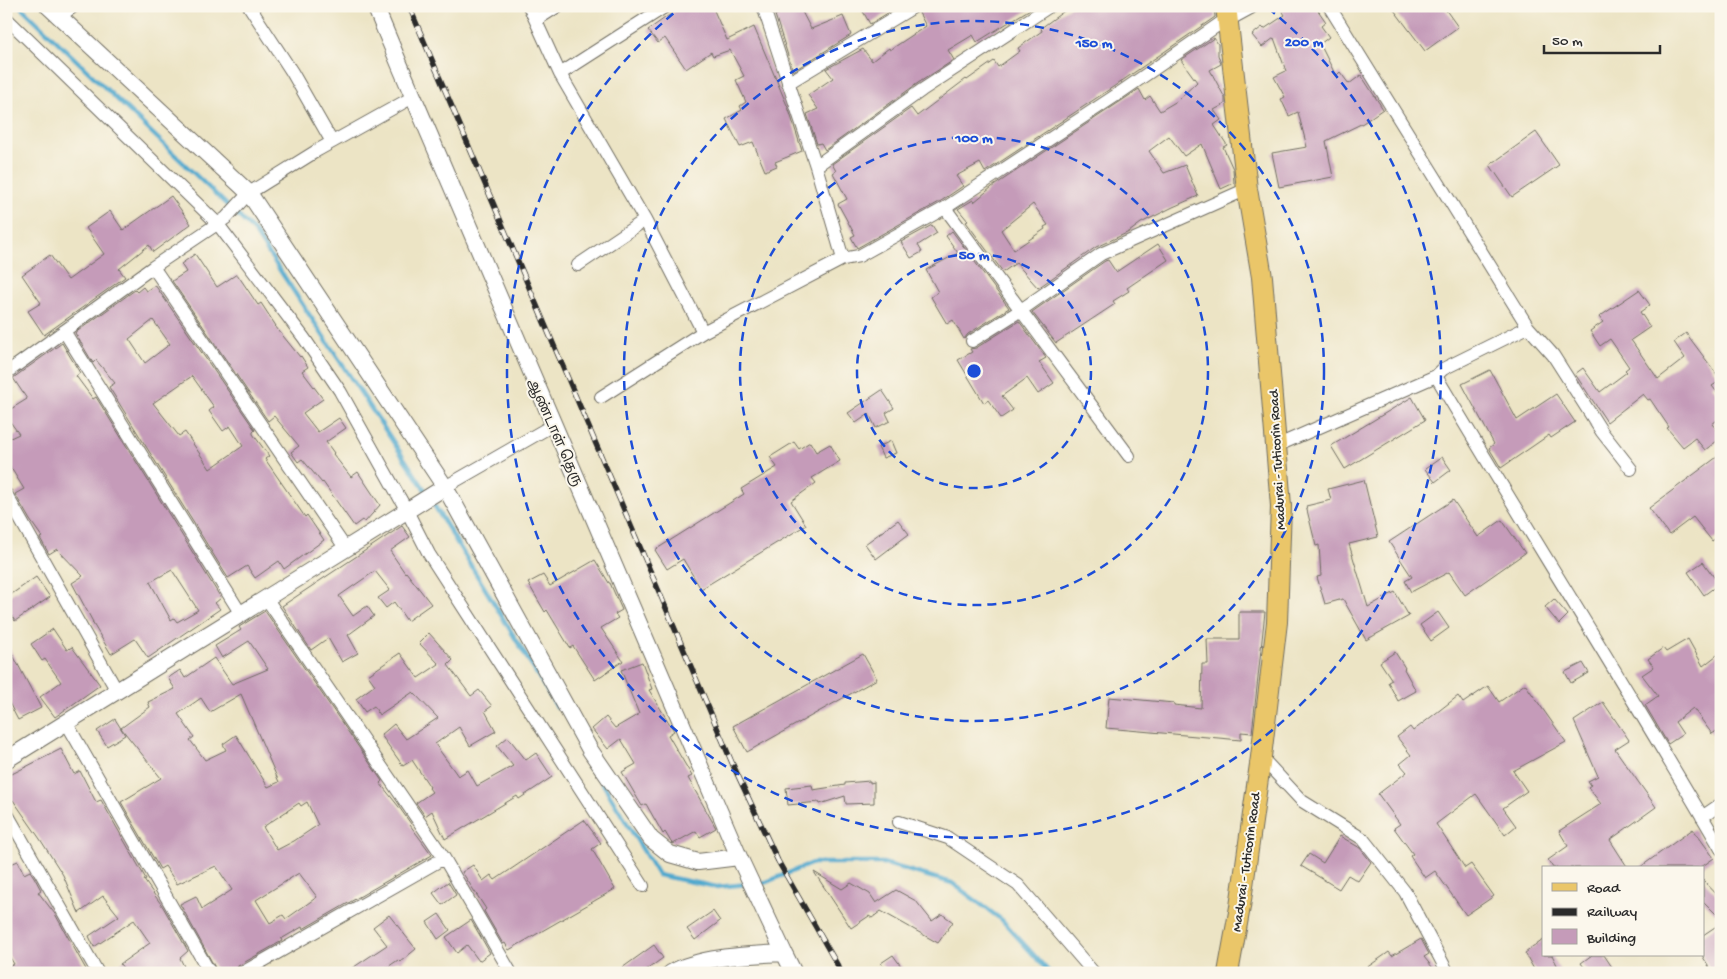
<svg xmlns="http://www.w3.org/2000/svg" width="1727" height="979" font-family="'Gochi Hand','Noto Sans Tamil',sans-serif">
  <style>
    .lines { fill: none; stroke-linecap: round; stroke-linejoin: round }
    .stream { stroke: #51a9ce; stroke-width: 4.5 }
    .building { fill: #c59bb9; fill-rule: evenodd }
    .minor-casing { stroke: #6f6c61; stroke-width: 14 }
    .tertiary-casing { stroke: #6f6c61; stroke-width: 18 }
    .primary-casing { stroke: #6f6c61; stroke-width: 22 }
    .minor { stroke: #fff; stroke-width: 12 }
    .tertiary { stroke: #fff; stroke-width: 16 }
    .primary { stroke: #eac669; stroke-width: 20 }
    .rail-casing { stroke: #2b2b2b; stroke-width: 5.5 }
    .rail { stroke: #fbf7ec; stroke-width: 4; stroke-dasharray: 11; stroke-linecap: butt }
    .ring { fill: none; stroke: #1d4ed8; stroke-width: 2.5; stroke-dasharray: 9 6 }
    .labels { text-anchor: middle; stroke-width: 4; stroke-linejoin: round; paint-order: stroke }
    .street-label { font-size: 14px; fill: #2b2b2b; stroke: #fbf7ec }
    .centre { fill: #1d4ed8; stroke: #fbf7ec; stroke-width: 2.5 }
    .ring-label { font-size: 15px; text-anchor: middle; font-weight: bold; fill: #1d4ed8; stroke: #fbf7ec; stroke-width: 4; stroke-linejoin: round; paint-order: stroke }
  </style>
  <rect width="100%" height="100%" fill="#fbf7ec"/>
  <filter id="ink" filterUnits="userSpaceOnUse"><feTurbulence type="fractalNoise" baseFrequency=".02" numOctaves="2"/><feDisplacementMap in="SourceGraphic" scale="10" xChannelSelector="R" yChannelSelector="G"/><feConvolveMatrix kernelMatrix="1 2 1 2 8 2 1 2 1" color-interpolation-filters="sRGB"/></filter>
  <filter id="wash" filterUnits="userSpaceOnUse"><feTurbulence type="fractalNoise" baseFrequency=".0096" numOctaves="4" result="noise"/><feDisplacementMap in="SourceGraphic" scale="20" xChannelSelector="R" yChannelSelector="G"/><feGaussianBlur stdDeviation="1.12" result="paint"/><feColorMatrix in="noise" values="0 0 0 0 0 0 0 0 0 0 0 0 0 0 0 0 0 1.4 0 .05"/><feComposite in="paint" operator="in"/></filter>
  <g filter="url(#wash)">
    <rect width="100%" height="100%" fill="#ece4c5"/>
    <g class="lines">
      <path class="stream" d="M20 6 254 231 427 493
        M431 500 557 707
        M602 782 658 875 717 887 748 884
        M756 883H764L813 863H883L952 883 1002 920 1050 973"/>
    </g>
    <g id="blocks">
      <path class="building" d="M682 6H712L727 40 754 27 789 110 802 151 775 162 777 166 765 171 753 142 740 147 726 119 742 110 740 106 746 102 736 80 744 76 730 50 713 56 711 52 686 69 665 38 658 43 648 30Z
        M779 6H799L811 29 843 16 851 35 793 71 775 15 783 12Z
        M860 6H899L870 24Z
        M928 6H1035L977 42 973 35 948 50 954 60 918 83 825 150 821 143 817 144 807 114 818 109 808 95 833 78 826 69 863 49 872 61 889 48 890 50 926 26 919 13Z
        M1071 6H1214L1215 17 1113 87 985 172 980 163 956 176 963 186 941 201 857 248 851 237 855 235 838 204 847 199 833 173 836 171 832 164 911 108 917 116 966 79 967 80 994 61 998 67 1020 51 1018 48 1042 31 1041 28Z
        M1279 6H1315L1326 22 1321 26 1329 37 1320 44 1336 76 1340 72 1349 84 1361 75 1383 109 1363 123 1326 141 1333 177 1279 187 1272 153 1307 147 1298 112 1289 116 1281 99 1285 97 1274 77 1286 71 1274 38 1262 47 1252 35 1262 27 1264 29 1285 15Z
        M1391 6H1443L1458 27 1425 51Z
        M1214 38 1218 44V55L1221 64 1210 70 1225 98V104L1214 110 1221 120 1214 125 1227 145 1223 147 1233 169 1234 183 1221 189 1202 144 1184 156 1169 136 1149 151 1164 173 1185 165 1198 196 1173 207 1141 223 1129 232 1096 247 1038 288 1016 263 1003 272 966 222 968 221 958 209 973 200 974 202 992 187 1139 89 1145 100 1150 96 1160 111 1177 101 1197 82 1181 60ZM1033 204 1048 225 1044 227 1045 229 1014 250 1001 230Z
        M1536 132 1559 165 1512 197 1490 165Z
        M171 196 191 224 153 252 149 245 119 269 125 277 44 335 28 311 41 303 22 275 50 255 68 280 104 254 86 228 110 211 123 230Z
        M932 225 937 233 918 245 922 252 911 258 901 242Z
        M952 231 1009 308 968 334 964 339 953 320 947 324 931 297 938 292 926 270 958 253 946 236Z
        M1158 244 1168 260 1127 288 1129 291 1113 301 1115 304 1056 343 1032 312 1105 261 1108 260 1116 272Z
        M195 254 217 287 237 274 258 305 261 303 276 326H275L300 357 301 356 308 367 302 371 323 399 303 413 318 432 339 418 346 428 326 442 334 453 333 454 351 477 358 472 380 505 365 522 362 520 354 526 323 482 322 483 302 459 298 462 291 452 299 446 274 416 268 421 172 281 186 272 181 264Z
        M155 285 255 430 253 432V434L269 456 265 459 305 517 307 515 324 540 284 569 279 561 255 578 247 566 228 578 109 387 115 383 96 360 93 363 75 333 135 290 137 292 143 287 146 291ZM153 320 170 344 145 363 129 339ZM192 376 214 407 209 411 223 431 230 426 243 446 210 469 185 432 179 436 153 403Z
        M1639 290 1650 305 1640 312 1650 327 1631 340 1658 379 1685 358 1674 342 1686 333 1721 380 1712 386 1721 397V417L1712 424 1721 435V438L1705 450 1695 438 1683 447 1667 428 1669 427 1650 399 1648 400 1643 394 1607 422 1575 374 1583 368 1600 392 1627 372 1625 370 1629 367 1610 339 1600 346 1590 331 1603 322 1599 317Z
        M1019 321 1046 358 1039 362 1054 383 1038 394 1027 378 1002 396 1013 410 1001 418 988 400 984 403 958 360 972 352 970 349 976 348Z
        M62 343 80 373 76 376 93 399 96 397 221 598 215 603 220 609 148 658 135 639 111 654 92 622H93L72 583 83 576 57 549 49 554 40 538 42 537 30 520 15 494 24 489 6 460V440L19 434 6 416V412L27 399 13 378ZM172 570 198 610 177 622 174 618 171 620 150 582Z
        M1490 370 1517 420 1556 394 1575 422 1551 438 1549 435 1501 468 1489 448 1494 444 1462 384Z
        M882 390 894 408 886 413 890 421 876 428 869 414 856 423 848 413Z
        M1412 397 1425 420 1345 469 1331 446Z
        M891 441 896 453 883 458 878 447Z
        M794 442 799 449 810 442 816 452 830 444 840 461 812 478 816 483 791 501 806 525 701 589 683 559 667 569 655 550 744 494 741 489 777 467 770 457Z
        M1721 454V535L1712 541 1693 517 1669 535 1649 508Z
        M1442 457 1451 470 1435 482 1425 469Z
        M1364 480 1378 537 1349 544 1368 607 1395 592 1409 616 1366 640 1343 599 1325 604 1317 577 1321 576 1319 545 1316 546 1306 506 1331 500 1328 489Z
        M1453 500 1478 537 1502 520 1525 553 1465 595 1449 572 1411 592 1405 581 1412 577 1389 542Z
        M898 520 909 534 876 559 865 544Z
        M402 526 410 537 390 551 405 573 406 572 431 604 407 621 394 602 386 608 378 598 390 590 375 571 339 596 353 616 367 606 374 616 348 635 358 653 342 662 328 638 311 650 282 606Z
        M595 560 609 583H610L622 610 615 614 618 618 601 628 623 661 595 680 573 646 570 648 547 610 545 612 528 583 543 575 550 586Z
        M1703 562 1719 584 1704 595 1688 572Z
        M36 577 50 597 15 621 6 608V598Z
        M1554 599 1568 615 1559 624 1545 607Z
        M265 611 382 781 380 783 399 807 411 824 410 825 432 855 303 929 302 927 281 939 282 941 238 966 234 973H218L180 904 196 896 202 909 232 890 216 866 177 884 165 866 160 869 121 802 161 778 121 728 150 707 148 702 175 689 168 678 180 670 185 678 214 658 232 684 268 669 249 641 222 658 215 646 241 630 239 627ZM241 694 279 782 268 787 236 735 223 744 226 750 205 760 190 740 194 737 178 714 201 698 210 712ZM307 802 318 825 294 841 277 850 263 827 299 803 301 806ZM299 873 317 897 286 919 283 915 270 923 256 900Z
        M1239 612H1265L1252 733 1241 732V740L1106 728 1109 697 1174 703V705L1201 708 1202 664H1208L1207 639H1239Z
        M1438 612 1449 628 1431 641 1420 625Z
        M53 629 67 650 72 647 100 685 55 717 40 697 61 682 45 659 42 661 31 644Z
        M429 633 453 660 448 665 471 696 479 690 492 706 485 711 496 731 470 746 459 727 435 744 458 776 468 770 477 786 513 766 497 746 508 737 526 760 536 753 552 777 519 799 517 796 445 839 432 811 425 816 416 803 432 792 429 788 430 787 412 760 403 766 381 735 394 724 406 739 438 718 413 692 379 715 374 706 365 712 356 699 375 685 368 675 400 653 418 678 439 664 419 643Z
        M1688 639 1703 666 1721 652V728L1712 734 1693 708 1675 722 1683 734 1668 744 1645 705 1658 696 1642 675 1654 667 1648 659 1663 648 1666 652Z
        M6 642 41 708 18 720 6 697Z
        M1395 652 1405 668 1404 669 1416 691 1398 701 1388 682 1392 680 1380 662Z
        M863 654 877 679 747 752 733 726Z
        M642 662 652 689 649 690 674 731 668 735 692 776 688 778 716 828 700 837 696 831 673 844 671 842 665 832 663 834 646 804 642 806 622 772 636 764 621 739 608 749 592 729 606 717 615 728 639 714 621 670Z
        M1583 663 1589 673 1571 683 1565 672Z
        M1525 684 1566 742 1513 771 1527 791 1503 808 1516 826 1505 835 1476 794 1436 824 1465 868 1471 864 1494 896 1466 915 1435 871 1425 878 1410 856 1413 854 1394 828 1400 824 1378 794 1407 772 1400 764 1411 755 1397 737 1410 727 1413 731 1458 696 1463 703 1488 686 1499 702Z
        M1603 702 1629 740 1615 749 1656 807 1610 840 1628 868H1553L1548 860 1568 846 1559 831 1601 804 1588 787 1591 785 1588 781 1598 776 1574 721Z
        M115 719 125 735 107 746 97 731Z
        M61 749 74 774 80 771 96 802 101 800 146 879 144 880 146 883 163 907 188 951 180 958 187 973H127L120 964 150 943 134 920 94 947 89 936 119 916 103 896 79 913 63 875 40 839 13 800 11 801 6 792V777Z
        M870 781V783L874 782V803L846 804 845 796 820 804 819 802 788 805 786 788 812 785 813 790 845 785V783Z
        M584 820 601 843 592 849 615 889 509 950 505 943 503 944 484 911 486 909 462 872 473 865 483 881 491 875 495 880Z
        M1693 829 1714 858 1700 868H1639Z
        M1340 836 1360 848 1371 862 1358 881 1348 875 1339 889 1301 866 1309 854 1323 863Z
        M18 861 24 874 30 871 34 877 41 890 38 892 55 914 88 973H6V969L14 964 6 951V866Z
        M814 872 842 889 851 883 870 894 876 903 896 890 916 901 932 921 942 914 953 922 938 943 881 911 872 918 869 916 851 928Z
        M1703 880 1721 899V919L1703 901Z
        M448 882 456 895 442 905 433 893Z
        M713 911 720 921 695 940 687 929Z
        M439 914 450 930 438 939 427 922Z
        M389 915 416 949 400 962 398 960 379 973H345L387 945 373 927Z
        M471 920 490 953 479 961 467 945 457 953 446 937Z
        M1721 923V973H1713L1703 957V935Z
        M1421 939 1429 954 1424 957 1437 973H1359L1389 952 1392 956Z
        M1543 940V955H1552L1561 973H1536L1525 953Z
        M654 945 663 958 642 973H615Z
        M893 955 906 973H887L881 963Z
        M1592 955H1604L1616 973H1588L1581 963Z"/>
    </g>
  </g>
  <g filter="url(#ink)">
    <use href="#blocks" fill-opacity="0" stroke="#6f6c61" stroke-width="1"/>
    <g class="lines">
      <g class="minor-casing">
        <path id="minor" d="M249 6 292 72 332 142
          M529 6 560 74 645 220 578 265
          M1329 6 1528 327 1553 355 1602 432 1631 469
          M59 17 74 6
          M6 18 217 223 304 338 340 391 407 511 429 554 643 886
          M536 20 558 6
          M560 74 666 6
          M788 83 915 6
          M816 166 922 90 1050 6
          M945 208 1129 456
          M645 220 703 332
          M843 259 859 256 945 208 1118 94 1228 18
          M153 267 346 549
          M64 331 241 614
          M972 341 1021 310 1101 254 1247 189
          M6 373 153 267 226 218 249 193 318 150 413 97
          M1436 376C1530 534 1629 690 1721 849
          M601 397 703 332 843 259 816 166 763 6
          M1276 446 1436 376 1443 369 1528 327
          M445 487 553 425
          M6 494 117 691
          M266 598 444 858 511 973
          M66 722 210 973
          M1259 760 1261 757 1302 801 1363 839 1405 892 1448 973
          M6 812 98 973
          M1702 817 1721 804
          M899 822 948 838 1018 885 1094 973
          M242 973 444 858"/>
      </g>
      <g class="tertiary-casing">
        <path id="tertiary" d="M48 6 249 193 445 487 590 750 651 839 670 854 698 862 739 857 784 953
          M375 6C494 291 618 574 739 857
          M1228 18 1250 6
          M6 760 445 487
          M671 973C701 956 750 955 784 953L794 973"/>
      </g>
      <g class="primary-casing">
        <path id="primary" d="M1226 6 1247 189 1262 277 1281 506 1277 622 1261 757 1240 907 1228 973"/>
      </g>
      <use href="#minor" class="minor"/>
      <use href="#tertiary" class="tertiary"/>
      <use href="#primary" class="primary"/>
      <g class="rail-casing">
        <path id="rail" d="M409 6 733 765 778 861 842 973"/>
      </g>
      <use href="#rail" class="rail"/>
    </g>
  </g>
  <g class="ring">
    <circle cx="974" cy="371" r="117"/>
    <circle cx="974" cy="371" r="234"/>
    <circle cx="974" cy="371" r="350"/>
    <path d="M1268 8A467 467 0 1 1 680 8"/>
  </g>
  <g class="labels">
    <g class="street-label">
      <text transform="translate(556 432) rotate(66)" y="5">ஆண்டாள் தெரு</text>
      <text transform="translate(1276 460) rotate(-93)" y="5">Madurai - Tuticorin Road</text>
      <text transform="translate(1245 862) rotate(-82)" y="5">Madurai - Tuticorin Road</text>
    </g>
  </g>
  <circle cx="974" cy="371" r="8" class="centre"/>
  <g class="ring-label">
    <text x="1304" y="46">200 m</text>
    <text x="1094" y="47">150 m</text>
    <text x="974" y="142">100 m</text>
    <text x="974" y="259">50 m</text>
  </g>
  <rect width="1727" height="979" fill="none" stroke="#fbf7ec" stroke-width="25"/>
  <rect x="1542" y="866" width="162" height="90" fill="#fbf7ec" stroke="#a8a59f"/>
  <rect x="1552" y="883" width="25" height="8" fill="#eac669" stroke="#a8a59f"/>
  <text x="1587" y="892" font-size="15" fill="#2b2b2b">Road</text>
  <rect x="1552" y="908" width="25" height="8" fill="#2b2b2b" stroke="#a8a59f"/>
  <text x="1587" y="916" font-size="15" fill="#2b2b2b">Railway</text>
  <rect x="1552" y="929" width="25" height="15" fill="#c59bb9" stroke="#a8a59f"/>
  <text x="1587" y="942" font-size="15" fill="#2b2b2b">Building</text>
  <path d="M1544 45v8h116v-8" fill="none" stroke="#2b2b2b" stroke-width="2.5"/>
  <text x="1552" y="45" font-size="15" fill="#2b2b2b" stroke="#fbf7ec" stroke-width="4" paint-order="stroke">50 m</text>
</svg>
